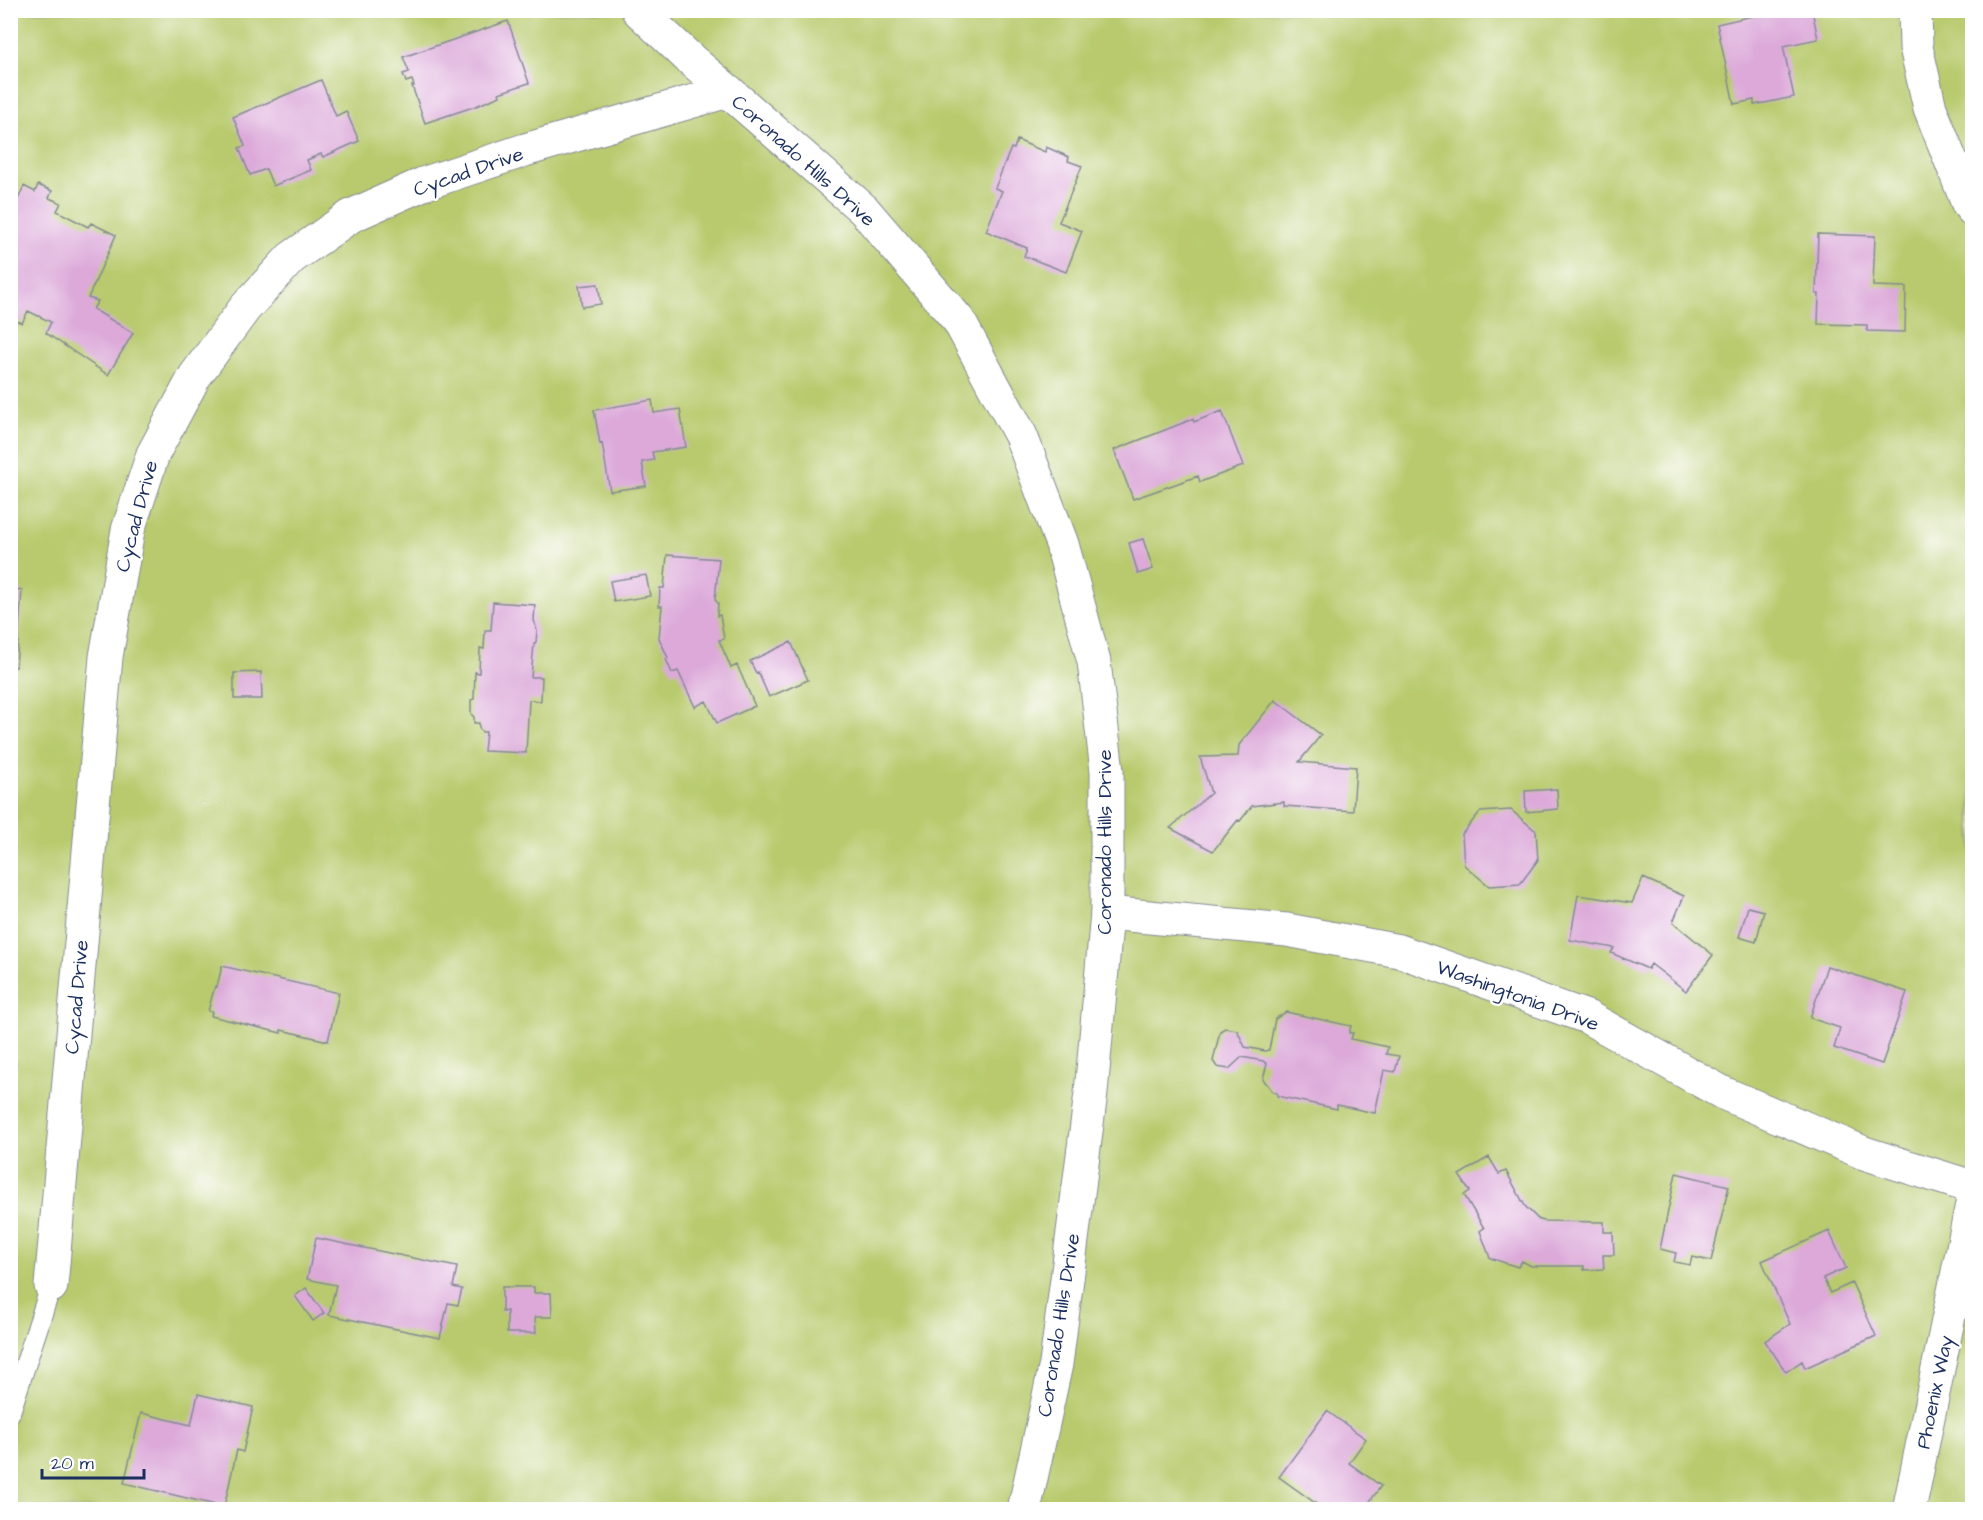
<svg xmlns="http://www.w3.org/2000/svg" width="1983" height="1520" font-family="'Architects Daughter',sans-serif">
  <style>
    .green { fill: #b8ca6d; stroke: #6a7c66; stroke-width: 1.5 }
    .building { fill: #dca9d9 }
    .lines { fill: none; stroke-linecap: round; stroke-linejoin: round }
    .lane-casing { stroke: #848a92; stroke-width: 22 }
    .street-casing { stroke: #848a92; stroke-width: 35 }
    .secondary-casing { stroke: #848a92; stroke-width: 35 }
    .lane { stroke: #fff; stroke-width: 20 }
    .street { stroke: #fff; stroke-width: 33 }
    .secondary { stroke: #fff; stroke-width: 33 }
    .labels { text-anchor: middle; stroke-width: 5; stroke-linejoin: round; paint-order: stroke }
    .street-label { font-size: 20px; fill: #1b2f5e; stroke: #fff }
  </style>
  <rect width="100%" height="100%" fill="#fff"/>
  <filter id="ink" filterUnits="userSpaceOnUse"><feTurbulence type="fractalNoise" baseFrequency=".0167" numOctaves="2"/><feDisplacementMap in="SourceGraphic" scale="12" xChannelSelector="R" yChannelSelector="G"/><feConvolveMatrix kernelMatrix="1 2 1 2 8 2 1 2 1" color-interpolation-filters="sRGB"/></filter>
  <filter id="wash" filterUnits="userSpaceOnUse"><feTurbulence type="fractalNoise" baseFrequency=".008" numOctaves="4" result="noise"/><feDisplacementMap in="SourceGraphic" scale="24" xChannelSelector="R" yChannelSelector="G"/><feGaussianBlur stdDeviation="1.35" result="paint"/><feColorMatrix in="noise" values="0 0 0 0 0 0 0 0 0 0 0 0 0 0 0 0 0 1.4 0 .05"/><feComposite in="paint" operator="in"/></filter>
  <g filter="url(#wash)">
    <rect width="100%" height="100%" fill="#ede4c7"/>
    <path class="green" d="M11 11H1972V1509H11Z"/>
    <g id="blocks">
      <path class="building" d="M1779 10H1812L1818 39 1783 46 1794 97 1754 105V100L1734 104 1717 24Z
        M508 21 529 83 499 93 500 96 476 106 425 123 412 86H414L412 80 406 82 403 74 409 72 403 57Z
        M321 80 336 116 346 111 359 141 323 157 321 154 307 160 311 170 273 186 266 169 250 175 239 148 245 146 233 117Z
        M1017 140 1045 152 1046 147 1069 157 1068 161 1082 166 1059 222 1082 231 1066 272 1024 256 1027 248 986 231 1002 191 995 188 1011 148 1014 149Z
        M38 185 52 191 49 198 61 203 57 211 88 227 91 223 116 235 88 298 98 301 93 309 133 333 108 375 46 333 51 322 28 311 22 323 10 318V217L24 186 35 192Z
        M1818 234 1875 236 1873 286 1906 287 1905 332 1867 331V325L1818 324 1819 294H1816Z
        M598 284 601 304 582 307 579 286Z
        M652 400 654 413 680 409 686 447 652 452 654 460 642 462 646 486 610 491 602 443 600 444 594 410Z
        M1222 411 1243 466 1200 482 1198 476 1133 499 1114 450 1193 419 1194 422Z
        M1143 539 1153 569 1138 574 1129 543Z
        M667 555 719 559 715 600 718 603 717 616 720 615 724 639 719 640 731 668 737 665 755 706 717 723 706 701 695 707 678 671 672 673 666 659 668 658 659 638 662 606H659L660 588H664Z
        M646 575 650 596 614 602 610 581Z
        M10 589 22 590 16 667H10Z
        M493 602 535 605 534 620 537 631 536 642 534 644 531 677H542L541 701 529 700 526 753 484 751 486 732H482L479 728V723H474V717L471 714V700L474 699 475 672 479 673 480 648 484 649 485 630H491Z
        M791 642 808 680 769 697 758 672 756 673 750 661Z
        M261 672 262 699H234V673Z
        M1275 700 1321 735 1299 762 1356 767 1353 811 1284 806V802L1252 806 1240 821 1238 820 1213 851 1170 828 1211 793 1200 757 1238 756 1239 745Z
        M1557 789 1558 809 1526 812 1525 791Z
        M1511 810 1536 831 1538 860 1520 884 1489 886 1464 865 1462 834 1480 812Z
        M1643 878 1684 896 1673 922 1713 955 1686 991 1651 964 1648 969 1611 953 1614 948 1570 940 1578 895 1632 903Z
        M1748 907 1764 911 1756 942 1739 937Z
        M222 966 339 993 328 1041 281 1030V1033L211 1016 212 1012 208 1011 215 986 217 987Z
        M1827 966 1907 992 1882 1064 1834 1048 1840 1028 1810 1018Z
        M1286 1012 1351 1026 1349 1033H1353L1351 1039 1388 1047 1386 1054 1399 1056 1395 1072 1384 1070 1375 1113 1337 1105V1109L1277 1096V1093L1273 1092 1263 1079 1267 1064 1263 1061 1242 1057 1229 1069 1217 1067 1213 1061 1220 1031 1225 1028 1237 1030 1245 1047 1265 1051 1269 1050 1275 1019Z
        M10 1062H16L13 1099H10Z
        M1489 1157 1499 1174 1506 1171 1525 1206 1538 1219 1543 1221 1604 1222V1232H1613L1614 1255H1603L1604 1269 1584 1270V1266H1531L1522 1261 1518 1267 1490 1258 1480 1231 1484 1228 1464 1195 1470 1191 1459 1175Z
        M1676 1173 1729 1186 1711 1261 1692 1257 1690 1265 1674 1262 1676 1253 1660 1249Z
        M1829 1231 1846 1268 1823 1278 1830 1293 1852 1283 1876 1336 1805 1368 1802 1361 1786 1372 1765 1341 1790 1324 1762 1261Z
        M316 1238 457 1267 453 1287 462 1289 458 1305 448 1303 440 1338 329 1315 336 1285 307 1279Z
        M502 1287H534V1293H551L552 1317H535L536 1333H507V1311L502 1312Z
        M306 1288 324 1313 313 1321 295 1296Z
        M198 1394 253 1407 243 1452 237 1450 224 1507 124 1483 141 1413 191 1425Z
        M1327 1411 1366 1439 1349 1463 1381 1486 1368 1504 1376 1510H1325L1279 1477Z"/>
    </g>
  </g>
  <g filter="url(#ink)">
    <use href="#blocks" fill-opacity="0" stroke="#848a92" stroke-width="1.5"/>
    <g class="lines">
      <g class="lane-casing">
        <path id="lane" d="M10 1412 51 1286"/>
      </g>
      <g class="street-casing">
        <path id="street" d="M638 10 689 58 728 91
          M1915 10 1916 47 1930 108 1968 204 1972 209
          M1107 913 1287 930 1399 951 1587 1017 1723 1093 1864 1153 1972 1187
          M51 1286 106 657 128 530 153 454 195 376 245 308 291 258 351 216 423 184 525 150 728 91
          M1909 1510 1972 1204"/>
      </g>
      <g class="secondary-casing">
        <path id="secondary" d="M728 91 864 210 959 321 1021 436 1062 544 1094 662 1107 771V913L1091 1093 1056 1364 1024 1510"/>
      </g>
      <use href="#lane" class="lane"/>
      <use href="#street" class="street"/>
      <use href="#secondary" class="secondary"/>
    </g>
  </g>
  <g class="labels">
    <g class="street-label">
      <text transform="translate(804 160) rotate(42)" y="7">Coronado Hills Drive</text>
      <text transform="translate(468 171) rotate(-19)" y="7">Cycad Drive</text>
      <text transform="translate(136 516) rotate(-75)" y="7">Cycad Drive</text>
      <text transform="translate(1104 842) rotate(-90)" y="7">Coronado Hills Drive</text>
      <text transform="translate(1518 995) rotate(20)" y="7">Washingtonia Drive</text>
      <text transform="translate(76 997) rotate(-85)" y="7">Cycad Drive</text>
      <text transform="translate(1058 1325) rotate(-81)" y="7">Coronado Hills Drive</text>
      <text transform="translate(1934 1392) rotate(-78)" y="7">Phoenix Way</text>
    </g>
  </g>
  <rect width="1983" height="1520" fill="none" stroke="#fff" stroke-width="36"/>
  <path d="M42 1469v9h102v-9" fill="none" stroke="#1b2f5e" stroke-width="3"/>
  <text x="51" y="1469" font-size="18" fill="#1b2f5e" stroke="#ffffff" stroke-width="4.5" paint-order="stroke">20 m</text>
</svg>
